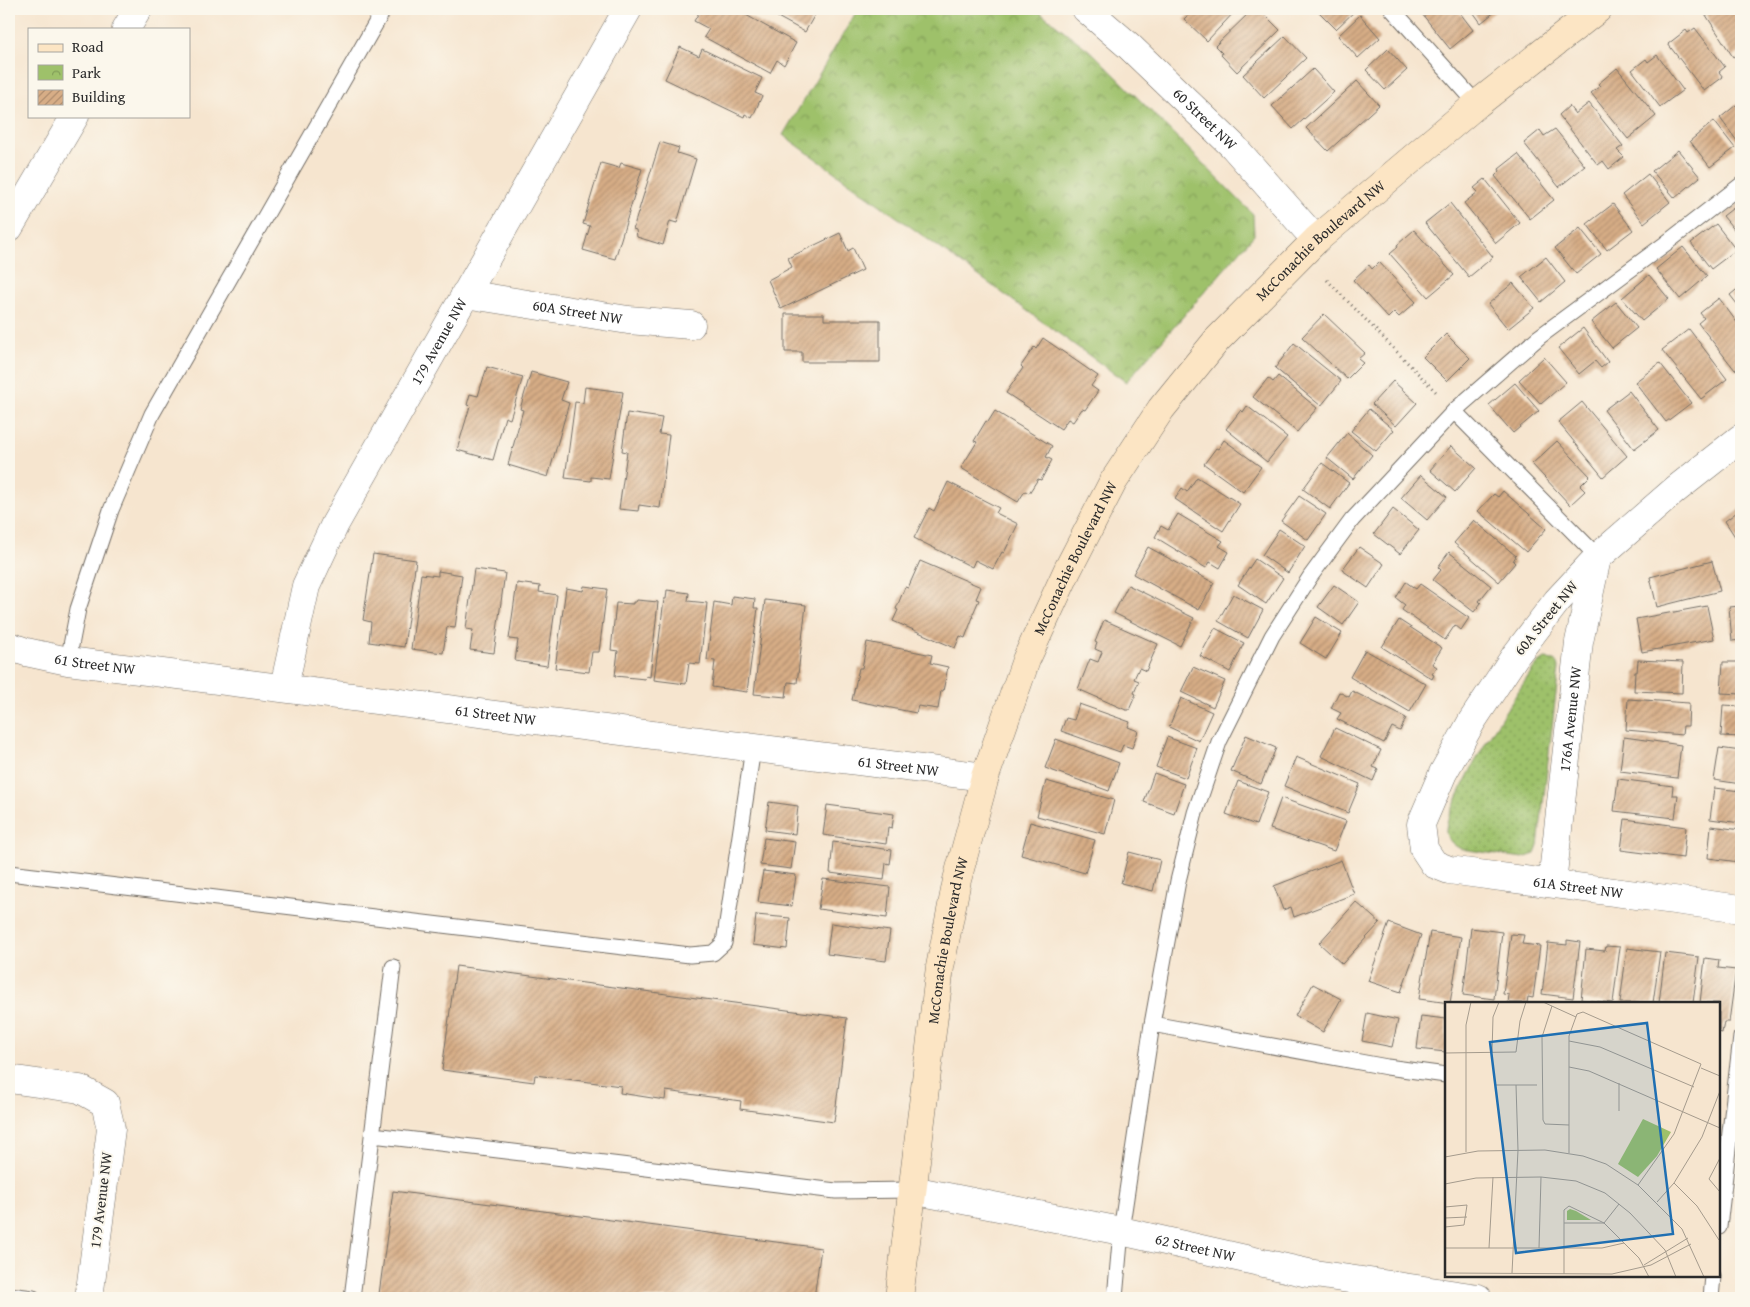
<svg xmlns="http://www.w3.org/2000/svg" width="1750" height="1307" font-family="'Gentium Book Plus',serif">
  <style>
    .grass { fill: url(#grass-dots); stroke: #64764a }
    .park { fill: url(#park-crowns); stroke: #64764a }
    .building { fill: url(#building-hatch) }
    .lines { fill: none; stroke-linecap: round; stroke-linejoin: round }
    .lane-casing { stroke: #726c64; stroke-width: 17 }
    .street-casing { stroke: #726c64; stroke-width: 29 }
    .secondary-casing { stroke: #726c64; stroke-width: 29 }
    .path { stroke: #726c64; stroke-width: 3; stroke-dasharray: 1 4; stroke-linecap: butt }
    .lane { stroke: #fff; stroke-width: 15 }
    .street { stroke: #fff; stroke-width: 28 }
    .secondary { stroke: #fce5c4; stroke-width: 28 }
    .labels { text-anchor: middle; stroke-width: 4; stroke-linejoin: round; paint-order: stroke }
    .street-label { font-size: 15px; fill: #2b2b2b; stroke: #fbf7ec }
    .inset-road { fill: none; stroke: #a59b8d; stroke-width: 1 }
    .view { fill: #1f6fb2; fill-opacity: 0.15; stroke: #1f6fb2; stroke-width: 2.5 }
    .inset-edge { fill: none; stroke: #2b2b2b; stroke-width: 2.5 }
  </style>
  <defs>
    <pattern id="grass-dots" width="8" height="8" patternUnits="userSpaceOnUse" patternTransform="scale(1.25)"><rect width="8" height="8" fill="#9ec16a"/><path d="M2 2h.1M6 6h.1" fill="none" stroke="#819d57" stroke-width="1.8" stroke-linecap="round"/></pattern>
    <pattern id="park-crowns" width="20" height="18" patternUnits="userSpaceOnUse" patternTransform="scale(1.25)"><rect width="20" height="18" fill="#9ec16a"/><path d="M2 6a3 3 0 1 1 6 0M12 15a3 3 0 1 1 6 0" fill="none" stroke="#819d57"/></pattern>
    <pattern id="building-hatch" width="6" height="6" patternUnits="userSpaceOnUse" patternTransform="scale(1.25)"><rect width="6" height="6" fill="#d7ad86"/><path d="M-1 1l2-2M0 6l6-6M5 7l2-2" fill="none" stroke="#af8d6e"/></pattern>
  </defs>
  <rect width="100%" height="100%" fill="#fbf7ec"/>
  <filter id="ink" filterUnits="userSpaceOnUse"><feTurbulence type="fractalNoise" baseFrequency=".02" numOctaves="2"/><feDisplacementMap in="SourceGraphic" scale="10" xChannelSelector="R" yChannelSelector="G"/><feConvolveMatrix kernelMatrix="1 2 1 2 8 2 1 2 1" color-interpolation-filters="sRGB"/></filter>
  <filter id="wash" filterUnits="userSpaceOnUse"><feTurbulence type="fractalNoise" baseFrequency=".0096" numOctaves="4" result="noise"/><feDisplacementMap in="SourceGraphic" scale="20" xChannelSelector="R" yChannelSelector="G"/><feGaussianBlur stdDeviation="1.12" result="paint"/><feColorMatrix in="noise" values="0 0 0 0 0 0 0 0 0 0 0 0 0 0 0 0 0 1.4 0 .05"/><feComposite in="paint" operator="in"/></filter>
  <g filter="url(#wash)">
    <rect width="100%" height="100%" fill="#f6e5cf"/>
    <path class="grass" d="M1545 659 1554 660 1559 668 1538 846 1535 854 1523 858 1461 849C1455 846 1448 841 1446 833 1445 822 1452 811 1456 801 1477 752 1506 710 1535 666Z"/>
    <path class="park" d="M858 9H1036L1095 55 1253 214 1254 235 1126 382 783 135Z"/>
    <g id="blocks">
      <path class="building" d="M701 9H747L749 10 746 15 796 43 784 65 777 60 770 73 704 37 709 29 694 21Z
        M763 9H818L805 32Z
        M1194 9H1237L1207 41 1184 19Z
        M1253 9H1259L1280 30 1237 72 1221 55 1222 53 1215 46Z
        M1316 9H1357L1336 29Z
        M1418 9H1457L1473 30 1450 49Z
        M1471 9H1496L1497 10 1481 23Z
        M1702 9H1741V52L1733 57Z
        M1360 15 1380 38 1358 58 1338 36Z
        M1695 28 1725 67 1719 72 1723 77 1704 91 1668 44 1686 30 1688 33Z
        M1285 36 1306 58 1264 98 1243 75Z
        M680 47 699 56 702 49 762 78 755 93 762 96 752 118 745 114 744 117 665 79Z
        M1388 49 1407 70 1385 90 1366 70Z
        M1657 55 1683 90 1660 107 1632 70 1646 59 1648 62Z
        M1617 68 1656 116 1628 139 1591 93 1600 86 1598 84Z
        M1313 69 1334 92 1293 129 1272 106Z
        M1357 81 1379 105 1328 151 1306 128Z
        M1741 101V143L1740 145 1720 118Z
        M1589 103 1623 146 1617 150 1624 157 1609 169 1603 161 1598 165 1559 115 1569 106 1575 114Z
        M1714 121 1735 148 1710 167 1690 141Z
        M1555 129 1585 166 1559 187 1524 143 1540 130 1544 136Z
        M660 142 679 148 677 153 696 159 677 223 670 221 663 245 637 237 636 230 633 229Z
        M1678 150 1700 177 1675 198 1652 171Z
        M1518 154 1554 200 1530 219 1495 176 1500 171 1499 169Z
        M601 163 619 168 621 163 642 169 615 259 583 250 590 226 583 224Z
        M1648 174 1670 202 1644 223 1622 195Z
        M1485 179 1520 223 1496 243 1464 203 1478 192 1474 188Z
        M1741 202V238L1723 216Z
        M1450 203 1493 257 1469 277 1425 223Z
        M1613 204 1633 230 1607 250 1587 224Z
        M1716 224 1736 250 1711 269 1691 243Z
        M1580 228 1601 254 1576 274 1555 248Z
        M1414 230 1454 275 1428 297 1390 254 1398 247 1397 245Z
        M840 233 848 251 853 248 863 270 781 309 768 280 792 267 788 258Z
        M1683 247 1707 276 1680 299 1656 269Z
        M1546 257 1565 282 1541 302 1521 277Z
        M1379 262 1416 302 1399 317 1394 312 1388 318 1353 280 1369 265 1372 269Z
        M1649 275 1669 299 1642 321 1622 298Z
        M1513 283 1534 308 1508 329 1488 304Z
        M1741 286V309L1730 295Z
        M1719 298 1741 328V366L1735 370 1698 323 1704 318 1700 313Z
        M1616 302 1637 328 1612 348 1591 322Z
        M785 314H824V320H880V362H802V352H785Z
        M1324 314 1365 353 1358 359 1363 363 1347 379 1302 337Z
        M1583 328 1608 362 1601 368 1595 361 1579 374 1558 348Z
        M1689 329 1727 379 1701 399 1662 350Z
        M1446 334 1470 358 1447 381 1423 357Z
        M1043 338 1098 376 1091 386 1098 391 1085 410 1082 409 1073 422 1068 419 1061 429 1006 393 1023 368 1021 366 1034 347 1036 349Z
        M1294 343 1341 381 1321 406 1275 368Z
        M1544 357 1566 382 1541 404 1519 380Z
        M1660 363 1691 403 1666 422 1635 382Z
        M487 367 523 377 510 419 505 417 493 460 457 450 470 406 467 405 470 394 478 396Z
        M531 372 567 382 561 400 569 403 548 477 508 465 523 410 520 409Z
        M1278 376 1317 408 1297 432 1253 397 1268 378 1273 382Z
        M1393 381 1417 403 1396 426 1372 404Z
        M1515 383 1539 411 1513 433 1489 405Z
        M585 387 623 392 609 479 591 477V481L565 478 575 402 583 403Z
        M1629 391 1659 430 1634 449 1604 410Z
        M1582 402 1627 456 1603 477 1558 422Z
        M1247 406 1287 437 1267 462 1226 429 1241 410 1243 412Z
        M1369 409 1394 430 1376 451 1351 431Z
        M995 411 1052 446 1046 457 1052 460 1041 480 1038 479 1029 493 1025 491 1018 502 961 468 977 442 974 441 986 421 988 422Z
        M627 413 662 418 659 434 669 435 660 508 639 505 638 511 619 509 627 452 622 451Z
        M1347 433 1372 455 1353 479 1327 458Z
        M1224 440 1261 467 1243 492 1204 464 1216 448 1218 449Z
        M1557 441 1590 476 1580 486 1585 491 1570 505 1532 464Z
        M1451 446 1476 468 1455 492 1430 470Z
        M1322 463 1349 483 1330 509 1303 489Z
        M1421 475 1447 497 1427 520 1401 498Z
        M1197 477 1240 504 1223 531 1175 499 1182 488 1187 492Z
        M948 482 999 508 996 513 1018 524 1004 553 1002 552 993 569 975 560 972 567 914 538 929 508 934 511Z
        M1503 491 1546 529 1526 552 1478 511 1494 494 1498 497Z
        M1299 496 1326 514 1308 540 1281 521Z
        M1393 509 1419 530 1400 554 1374 534Z
        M1741 509V546L1725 521Z
        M1178 514 1223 541 1219 546 1229 552 1220 568 1210 562 1206 568 1155 537 1161 526 1168 530Z
        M1474 520 1516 556 1513 561 1515 563 1499 582 1454 543Z
        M1279 529 1305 546 1288 573 1262 555Z
        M1148 547 1214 583 1199 610 1133 574Z
        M1359 547 1384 564 1368 588 1342 570Z
        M1449 552 1491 586 1479 601 1481 603 1474 612 1433 580 1441 570 1438 567Z
        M373 554 416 560 404 647 369 642 371 622 363 620Z
        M1255 559 1283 578 1266 604 1238 585Z
        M920 561 981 587 976 599 979 600 972 616 973 617 965 638 960 636 955 648 893 621 898 610 896 609 905 587 908 588Z
        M1712 561 1720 591 1657 607 1650 577Z
        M474 569 505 573 494 653 470 650 473 630 466 629Z
        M438 571 462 575 455 628 447 627 443 653 411 649 421 574 438 576Z
        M1406 582 1416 589 1420 584 1469 618 1461 630 1455 625 1445 640 1402 610 1405 605 1396 598Z
        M517 583 540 586 539 592 557 595 547 666 515 661 518 640 509 639Z
        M1128 585 1194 618 1180 646 1114 613Z
        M1334 585 1359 602 1343 625 1318 607Z
        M584 586 607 589 599 652H592L589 672 555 668 566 588 583 591Z
        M667 590 689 593 688 601 707 603 700 664 689 663 686 684 654 680 664 599H666Z
        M1233 594 1263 610 1248 638 1218 621Z
        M732 596 755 599 754 608H758L747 692 712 687 715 661 707 660 714 602 731 605Z
        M637 600 658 602 650 677 646 676 645 679 615 676 618 651 611 650 616 603 633 604V602H636Z
        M765 600 806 605 797 683 788 682 786 697 754 694Z
        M1707 606 1714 639 1642 652 1636 619Z
        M1741 606V640L1732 641 1729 607Z
        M1316 617 1342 633 1326 659 1300 643Z
        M1104 620 1158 644 1146 671 1139 668 1134 679 1139 681 1134 693 1136 694 1129 710H1126L1078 689 1090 659 1098 662 1102 652 1095 649 1097 643 1095 642Z
        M1399 620 1442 648 1432 664 1437 667 1432 674 1434 675 1432 679 1382 647Z
        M1215 628 1244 643 1230 672 1200 656Z
        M867 642 932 655 930 663 948 667 943 691H941L938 709 918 706 916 713 852 700 859 668H862Z
        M1365 650 1426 684 1410 712 1350 677Z
        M1638 660 1683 662 1682 693 1634 691 1635 672H1637Z
        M1723 662H1741V694L1721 693Z
        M1193 667 1225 681 1213 707 1181 692Z
        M1352 691 1406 718 1400 731 1392 727 1384 743 1337 719 1341 713 1331 708 1339 692 1349 697Z
        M1181 698 1212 712 1199 741 1169 727Z
        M1628 699 1689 703 1688 726H1683L1682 735 1626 730Z
        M1079 704 1130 722 1128 727 1138 731 1132 748 1123 745 1120 752 1061 731 1066 718 1074 720Z
        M1723 705 1741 706V737L1721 736Z
        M1335 728 1381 750 1373 767 1378 769 1373 781 1321 756Z
        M1246 735 1276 748 1261 784 1231 771Z
        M1167 737 1197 748 1186 778 1156 767Z
        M1624 737 1681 745 1677 778 1620 771Z
        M1056 739 1119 763 1109 791 1045 768Z
        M1719 748 1741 751V784L1714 780Z
        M1296 757 1360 784 1348 813 1284 786Z
        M1154 773 1184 784 1174 813 1144 802Z
        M1618 779 1673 786 1672 795H1678L1675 818 1614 811Z
        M1046 781 1114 800 1105 834 1037 816Z
        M1238 781 1268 792 1256 825 1226 814Z
        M1714 788 1741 791V823L1710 819Z
        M1281 798 1346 821 1334 851 1270 829Z
        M769 802 798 806 795 834 765 830Z
        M827 805 894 814 892 828 888 827 886 844 823 835Z
        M1625 819 1686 827 1683 858 1621 850Z
        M1030 822 1095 840 1085 873 1021 855Z
        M1711 826 1741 830 1739 862 1708 858Z
        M764 838 795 842 791 869 760 865Z
        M833 842 892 850 890 864 886 863 884 880 830 873Z
        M1129 852 1160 860 1153 891 1121 883Z
        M1341 860 1354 894 1294 917 1291 907 1283 910 1274 886Z
        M763 871 796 875 792 906 758 902Z
        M823 879 890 887 887 918 818 909Z
        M1356 902 1380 923 1342 964 1319 943Z
        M756 915 790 918 787 949 753 945Z
        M831 923 890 931 886 961 827 954Z
        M1389 923 1421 935 1401 992 1368 981Z
        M1471 928 1502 932 1494 999 1463 995Z
        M1430 932 1461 937 1450 1003 1419 999Z
        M1511 934 1524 935 1522 944 1540 946 1533 998 1528 997 1527 1003H1508L1509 995 1503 994Z
        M1567 940 1580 942 1573 998 1542 994 1548 943 1567 945Z
        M1606 946 1620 947 1613 1003 1581 1000 1586 949 1605 951Z
        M1627 948 1660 952 1653 1003H1620Z
        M1665 953 1699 957 1693 1003H1659Z
        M1705 958 1719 960 1718 968 1736 970 1729 1022H1724L1722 1033 1719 1032V1003H1700Z
        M456 966 847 1018 834 1122 740 1109 741 1101 666 1091 665 1100 620 1093 621 1086 535 1075 534 1082 442 1070Z
        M1313 984 1341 999 1323 1032 1295 1016Z
        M1367 1013 1398 1020 1392 1047 1362 1041Z
        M1421 1016 1446 1019V1052L1417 1049Z
        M393 1191 821 1248 814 1298H411L379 1294Z"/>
    </g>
  </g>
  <g filter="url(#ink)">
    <use href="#blocks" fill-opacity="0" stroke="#726c64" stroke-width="1"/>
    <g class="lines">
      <g class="lane-casing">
        <path id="lane" d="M1392 9 1477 104
          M1454 411 1598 557
          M68 661 78 609 111 510 152 414 384 9
          M9 873 690 955 713 953 724 943 753 748
          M1446 1075 1387 1067 1152 1024 1178 881 1195 813 1219 742 1272 636 1310 577 1352 520 1454 411 1539 337 1665 244 1741 185
          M373 1135 836 1191 912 1190
          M1719 1227 1741 1037
          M9 1295 33 1298
          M352 1298 393 967
          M1115 1298 1121 1231 1152 1024
          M1711 1298 1713 1276"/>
      </g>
      <g class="street-casing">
        <g id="street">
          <path id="s1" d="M1086 9 1129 46 1233 146 1316 240"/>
          <path d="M126 29 138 9"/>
          <path d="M9 228 75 116"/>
          <path id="s2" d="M465 294 628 320 691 325"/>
          <path id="s3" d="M1741 438 1675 490 1598 557 1557 601 1515 656 1472 721 1443 773 1421 824 1424 849 1434 864 1449 870 1741 909"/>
          <path id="s4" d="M9 646 26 652 68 661 985 777"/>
          <path id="s5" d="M284 687 306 586 335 524 628 9"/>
          <path id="s6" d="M1552 883 1579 642 1597 558"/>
          <path d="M9 1079 80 1089 105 1103 111 1129 89 1298"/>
          <path id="s7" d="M912 1190 1121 1231 1308 1273 1478 1298"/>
        </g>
      </g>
      <g class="secondary-casing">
        <g id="secondary">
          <path id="s8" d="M899 1298 940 967 957 880 985 777 1026 660 1068 569 1113 482 1161 409 1217 340 1316 240 1477 104 1598 9"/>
        </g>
      </g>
      <path class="path" d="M1327 280 1438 394"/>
      <use href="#lane" class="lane"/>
      <use href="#street" class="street"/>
      <use href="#secondary" class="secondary"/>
    </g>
  </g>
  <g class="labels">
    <g class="street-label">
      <text dy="5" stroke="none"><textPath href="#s1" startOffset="162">60 Street NW</textPath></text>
      <text dy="5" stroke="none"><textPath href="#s8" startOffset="1171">McConachie Boulevard NW</textPath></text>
      <text dy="5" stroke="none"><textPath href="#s2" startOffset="114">60A Street NW</textPath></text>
      <text dy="5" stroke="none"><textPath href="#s5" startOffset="382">179 Avenue NW</textPath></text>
      <text dy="5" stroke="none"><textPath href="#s8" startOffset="766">McConachie Boulevard NW</textPath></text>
      <text transform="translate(1546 618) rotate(-51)" y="5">60A Street NW</text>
      <text dy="5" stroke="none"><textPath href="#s4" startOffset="88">61 Street NW</textPath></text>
      <text dy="5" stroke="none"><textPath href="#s4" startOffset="492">61 Street NW</textPath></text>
      <text dy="5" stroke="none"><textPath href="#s6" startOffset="165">176A Avenue NW</textPath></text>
      <text dy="5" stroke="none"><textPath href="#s4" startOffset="898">61 Street NW</textPath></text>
      <text dy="5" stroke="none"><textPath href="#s3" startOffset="698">61A Street NW</textPath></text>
      <text dy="5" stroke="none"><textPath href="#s8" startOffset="361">McConachie Boulevard NW</textPath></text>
      <text transform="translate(101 1200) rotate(-83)" y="5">179 Avenue NW</text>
      <text dy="5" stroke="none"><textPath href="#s7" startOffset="289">62 Street NW</textPath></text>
    </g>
  </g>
  <g transform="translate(1445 1002)">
    <rect width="275" height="275" fill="#f6e5cf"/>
    <path d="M125 207 131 209 146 218H122V209Z" fill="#9ec16a"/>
    <path d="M198 117 226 130 212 154 193 175 173 162Z" fill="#9ec16a"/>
    <path class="inset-road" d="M98 0 131 15M107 4 97 35 98 118 100 122 124 123M124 39 155 45 249 85M0 51 71 50 75 19 81 0M47 51 48 15 54 0M124 65 144 69 275 126M256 66 275 74M51 83H92M174 109V81M21 150V23L26 0M124 151V34L132 12 138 10 256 62 229 132 193 183M0 155 33 149 100 148 138 154 161 162 193 183 237 227 259 275M275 156 264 177 275 190M229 181 257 135 275 89M0 182 31 176 96 175M212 200 229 181 252 204 274 238M0 205 22 203 19 223 0 225M0 216 22 215M119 221H159L174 202M0 246H157L179 241M44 246 48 175M94 246 96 175 131 179 160 191 185 211 220 248 231 275M199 263 243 236M0 271 167 272 206 263 246 242M67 271 73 148 71 83M119 272V208L124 204 159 221 194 256 204 275"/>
    <path class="view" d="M202 21 228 232 71 251 45 40Z"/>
    <rect width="275" height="275" class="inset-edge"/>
  </g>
  <rect width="1750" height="1307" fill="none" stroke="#fbf7ec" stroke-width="30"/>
  <rect x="28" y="28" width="162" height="90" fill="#fbf7ec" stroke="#a8a59f"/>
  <rect x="38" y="44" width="25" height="8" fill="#fce5c4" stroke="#a8a59f"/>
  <text x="72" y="52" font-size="15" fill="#2b2b2b">Road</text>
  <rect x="38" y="65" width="25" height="15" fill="url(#park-crowns)" stroke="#a8a59f"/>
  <text x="72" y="78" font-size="15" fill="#2b2b2b">Park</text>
  <rect x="38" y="90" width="25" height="15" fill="url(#building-hatch)" stroke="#a8a59f"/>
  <text x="72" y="102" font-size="15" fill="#2b2b2b">Building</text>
</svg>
